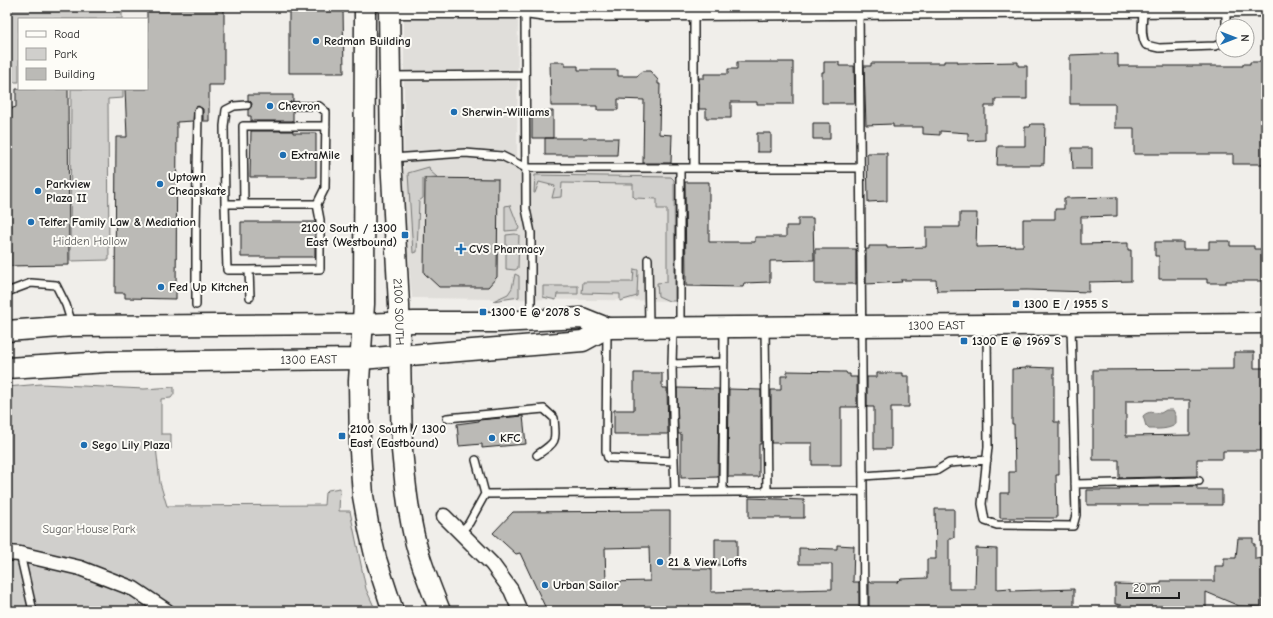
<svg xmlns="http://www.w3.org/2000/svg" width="1273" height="618" font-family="'Comic Neue',sans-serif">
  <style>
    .built { fill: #e0deda }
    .green { fill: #d0cfcc; stroke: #767674 }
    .water { fill: #a8a7a3; stroke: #706f6d }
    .building { fill: #bbbab6; stroke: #1c1c1c; fill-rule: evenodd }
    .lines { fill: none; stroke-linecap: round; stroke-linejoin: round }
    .lane-casing { stroke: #1c1c1c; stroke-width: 10 }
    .street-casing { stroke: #1c1c1c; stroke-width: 17 }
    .secondary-casing { stroke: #1c1c1c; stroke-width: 23 }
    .lane { stroke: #fdfcf7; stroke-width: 7 }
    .street { stroke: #fdfcf7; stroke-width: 14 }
    .secondary { stroke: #fdfcf7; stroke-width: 20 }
    .poi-dot { fill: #1f6fb2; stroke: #fdfcf7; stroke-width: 1.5 }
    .labels { text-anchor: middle; stroke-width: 4; stroke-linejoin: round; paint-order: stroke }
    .poi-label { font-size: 12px; font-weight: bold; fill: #1c1c1c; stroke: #fdfcf7; text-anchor: start }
    .park-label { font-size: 12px; fill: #5b5b5a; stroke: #fdfcf7 }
    .street-label { font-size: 12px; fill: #1c1c1c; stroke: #fdfcf7 }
  </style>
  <rect width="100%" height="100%" fill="#f0eeea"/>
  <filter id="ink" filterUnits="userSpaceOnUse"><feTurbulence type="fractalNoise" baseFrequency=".025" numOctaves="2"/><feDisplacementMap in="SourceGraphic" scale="8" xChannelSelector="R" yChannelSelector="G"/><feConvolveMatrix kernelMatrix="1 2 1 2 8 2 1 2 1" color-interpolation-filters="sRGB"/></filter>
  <g filter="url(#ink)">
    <path class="built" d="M404 7H518L517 169 680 171 681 301 412 298 404 213Z"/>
    <path class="green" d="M7 7H122V19H19V82H7Z
      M71 89H123V98L108 99 109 260 70 261Z
      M429 167 430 171 437 177 423 178V198L419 201 417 252 413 253 408 173Z
      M535 175 671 177 674 180 675 301H669L658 296 657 283 667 282V209H657V199L635 198 633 196V184L562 183 561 197 552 198 555 186 539 182 535 193H534Z
      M510 205 519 228 518 230 505 231V206Z
      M515 234 519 235 518 268 515 270 506 269V235Z
      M634 269 638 270 637 296 620 301V294L582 293 583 282H633Z
      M515 274 519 276V297L493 301 508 294 512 288Z
      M543 286H578V294H557L556 300 543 297Z
      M41 384 144 389 174 387V394L171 398 161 399V434H171V449L156 447 160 483 167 506 324 505 325 493 328 490 340 488 339 511H350L366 589 376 611H7V387Z"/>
    <path class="water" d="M1166 410H1173L1176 416V424C1169 430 1157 429 1149 429L1146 426 1143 416C1149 410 1154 413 1161 413Z"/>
    <path class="building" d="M147 7H224V85H209V121H203V109L198 106 194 109 193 121 177 122 176 299 125 298V293H115L116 137H127L125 89H147Z
      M289 9H343L344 73H289Z
      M1097 54H1118V66H1243V64H1250V62H1266V164H1233V154H1134V128H1115V104H1070V55Z
      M944 61H958V63L1018 62V66H1027V99H995V106H985V140L968 141V133L940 131V135L923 134V127H893V124L866 125 864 66H871V63H944Z
      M550 62H565V66H578V70H618V76H637L643 71H650L658 80V84H660L659 134 672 135 671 163H643L644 100 618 99V110H597V106H551Z
      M737 62H793V104H757V102H731V118H706V109H699V78H704V74H728V69H737Z
      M824 62H839V66H854L855 103H822V72H824Z
      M16 89H68L69 265 7 266V110L16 107Z
      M248 95H293V101L290 102 288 106 289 109 293 111V121H251V116H248V110L251 107 252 104 251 102 248 100Z
      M532 111H553V138H532Z
      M813 123H830V139H813Z
      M1031 124H1045L1044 164H1041V165H997L998 146H1025V127H1030Z
      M251 131H293V133H316V177H250Z
      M757 133H771V152H757Z
      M545 138H618L617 155H545Z
      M1072 148H1092V169H1073Z
      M867 153H887V201L868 202Z
      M425 178 498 179 497 277 488 287H439L424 273Z
      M685 182H709V242H755V237H786V226H798V218H813L814 260 770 261V282L744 283 743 287 686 286Z
      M1117 197V216L1081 217V244L1128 243V250H1131V281L1089 282V292L1027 290 937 291 936 280H901L902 282 866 284V249H869V246H887V248L926 247V227H960V213H977L976 247 1023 246V219H1055V209H1064V198Z
      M241 222H315V257H241Z
      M1209 241H1230V246H1254V249H1265V281H1226V283H1207V279H1159V256H1155V242H1183V249H1209Z
      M815 249H856V284H815Z
      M1234 352H1254V368H1266V421H1261V451H1223V459H1197V476L1119 478V460H1093V370L1234 369ZM1145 400H1190V435L1126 436V401H1145Z
      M1026 367 1054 368V422H1059V475H1056L1057 518H1000V493H1009V472H1015L1014 424H1012V369L1026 368Z
      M787 371 846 372 847 374H850V377H857V407H841V465H812V443H771V390H781V376H787Z
      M634 373H662V388H667L668 434H614V410H634Z
      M877 373H903V376H909V407H891V449H874V407H867V377H877Z
      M677 388 719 389 718 477 681 478V434H678Z
      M729 389 761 390V444H759V477H728Z
      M523 416 526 444 482 448V444L459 446 457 424 479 421V420Z
      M1197 486V490H1222V505H1087V490H1119V488Z
      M749 498 804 500V518H749Z
      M935 509H954V538H949V589H975L976 548 997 549V589L1011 588V591L1074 589V607L1057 608V611H869V582H898L901 579 927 578V559H936Z
      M670 511V569H711V592L832 589V564H799V548L837 549V545L854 546 853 582H859V611H547L520 553 516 554 493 533 513 512ZM649 547 650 581 606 582 605 548Z
      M1238 538H1253V544H1255V559L1265 558V600H1263V607L1239 606 1206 592V611H1122V605L1115 604V584L1152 585 1161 584V581H1215V566H1224V558H1236Z
      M715 539H737V565H715Z"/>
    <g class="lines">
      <g class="lane-casing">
        <path id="lane" d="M859 9 864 611
          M1143 10C1143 21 1140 36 1146 45L1159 48 1215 46 1223 43
          M1226 10V26
          M525 11 526 209 531 233V319
          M694 13V168
          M390 76 525 75
          M392 158 465 153 502 156 526 168H860
          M680 168V326
          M225 204 224 126 226 110 234 106 247 105
          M244 204 243 126H326
          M648 259 649 327
          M249 270 320 269V220L317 204
          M7 292 31 283 56 285 66 305 72 324
          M250 297 249 270H227L225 204H317L325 188 326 112 319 106H293
          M196 305V232L198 111
          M987 327 988 447 982 504 985 521 997 525 1073 526 1076 515 1071 326
          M765 328 767 492
          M607 330 606 451 608 458 674 461 672 364 673 329
          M672 364 724 362
          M447 418 544 409 554 418C556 443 557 441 537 455
          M476 460 485 494 863 491
          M674 461 675 493
          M863 476 936 471 949 463 987 460
          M1075 484 1199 481
          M723 492 724 329
          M461 532 469 523 485 494
          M20 554 33 611"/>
      </g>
      <g class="street-casing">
        <path id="street" d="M389 11H525L547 14 1266 9
          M444 516 492 564 511 590 520 611
          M7 553 20 554 80 568 134 589 167 611"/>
      </g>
      <g class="secondary-casing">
        <g id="secondary">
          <path d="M365 7 364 304 359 381 360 451 363 496 369 529 376 559 393 611"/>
          <path id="s1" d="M389 7 391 158 399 305 402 450C405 481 408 513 416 544 422 567 431 589 440 611"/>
          <path id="s2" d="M7 331 73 326 363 324 414 322H499L582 318 607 328 1266 323"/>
          <path id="s3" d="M7 368 108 362 361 359 583 341 607 328"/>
        </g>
      </g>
      <use href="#lane" class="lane"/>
      <use href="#street" class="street"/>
      <use href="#secondary" class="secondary"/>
    </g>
  </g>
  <g class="poi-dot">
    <circle cx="316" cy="41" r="4"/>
    <circle cx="270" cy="106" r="4"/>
    <circle cx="454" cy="112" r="4"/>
    <circle cx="283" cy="155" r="4"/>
    <circle cx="160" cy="184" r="4"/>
    <circle cx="38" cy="191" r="4"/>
    <circle cx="31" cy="222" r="4"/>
    <rect x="401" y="231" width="8" height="8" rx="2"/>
    <path d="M459 243h4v4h4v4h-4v4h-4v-4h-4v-4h4z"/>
    <circle cx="161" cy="287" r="4"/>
    <rect x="1012" y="300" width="8" height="8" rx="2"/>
    <rect x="479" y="308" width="8" height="8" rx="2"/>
    <rect x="960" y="337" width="8" height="8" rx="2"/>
    <rect x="338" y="432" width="8" height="8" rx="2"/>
    <circle cx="492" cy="438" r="4"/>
    <circle cx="84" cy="445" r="4"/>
    <circle cx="660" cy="562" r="4"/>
    <circle cx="545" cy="585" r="4"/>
  </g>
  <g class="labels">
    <g class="poi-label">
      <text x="324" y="45">Redman Building</text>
      <text x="278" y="110">Chevron</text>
      <text x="462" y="116">Sherwin-Williams</text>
      <text x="291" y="159">ExtraMile</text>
      <text x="168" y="181">Uptown<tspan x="168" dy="14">Cheapskate</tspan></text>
      <text x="46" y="188">Parkview<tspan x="46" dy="14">Plaza II</tspan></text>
      <text x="39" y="226">Telfer Family Law &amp; Mediation</text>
      <text x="397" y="232" text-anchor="end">2100 South / 1300<tspan x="397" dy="14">East (Westbound)</tspan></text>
      <text x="469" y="253">CVS Pharmacy</text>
      <text x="169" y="291">Fed Up Kitchen</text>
      <text x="1024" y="308">1300 E / 1955 S</text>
      <text x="491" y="316">1300 E @ 2078 S</text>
      <text x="972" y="345">1300 E @ 1969 S</text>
      <text x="350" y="433">2100 South / 1300<tspan x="350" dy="14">East (Eastbound)</tspan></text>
      <text x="500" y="442">KFC</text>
      <text x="92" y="449">Sego Lily Plaza</text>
      <text x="668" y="566">21 &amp; View Lofts</text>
      <text x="553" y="589">Urban Sailor</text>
    </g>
    <g class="park-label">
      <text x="90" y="245">Hidden Hollow</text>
      <text x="89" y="533">Sugar House Park</text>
    </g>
    <g class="street-label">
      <text dy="4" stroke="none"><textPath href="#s1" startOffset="305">2100 SOUTH</textPath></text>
      <text dy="4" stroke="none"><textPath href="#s2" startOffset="932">1300 EAST</textPath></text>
      <text dy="4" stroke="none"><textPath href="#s3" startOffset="302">1300 EAST</textPath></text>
    </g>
  </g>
  <rect width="1273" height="618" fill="none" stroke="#fdfcf7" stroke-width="24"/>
  <rect x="12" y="12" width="1249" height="594" fill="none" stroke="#1c1c1c" stroke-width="1.5" filter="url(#ink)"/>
  <rect x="18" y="18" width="130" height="72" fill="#fdfcf7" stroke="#a3a29f"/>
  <rect x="26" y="31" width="20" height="6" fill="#fdfcf7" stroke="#a3a29f"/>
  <text x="54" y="38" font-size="12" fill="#1c1c1c">Road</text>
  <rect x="26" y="48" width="20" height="12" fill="#d0cfcc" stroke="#a3a29f"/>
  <text x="54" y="58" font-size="12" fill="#1c1c1c">Park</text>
  <rect x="26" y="68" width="20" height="12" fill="#bbbab6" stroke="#a3a29f"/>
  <text x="54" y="78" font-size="12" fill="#1c1c1c">Building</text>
  <g transform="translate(1235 38) rotate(90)"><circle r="19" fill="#fdfcf7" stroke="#a3a29f"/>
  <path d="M0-3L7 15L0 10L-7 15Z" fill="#1f6fb2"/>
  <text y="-6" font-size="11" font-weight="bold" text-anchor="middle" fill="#1c1c1c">N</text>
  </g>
  <path d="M1127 592v6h52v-6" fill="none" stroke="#1c1c1c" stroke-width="2"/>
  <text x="1133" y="592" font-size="12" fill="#1c1c1c" stroke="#fdfcf7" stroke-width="3" paint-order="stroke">20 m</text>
</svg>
